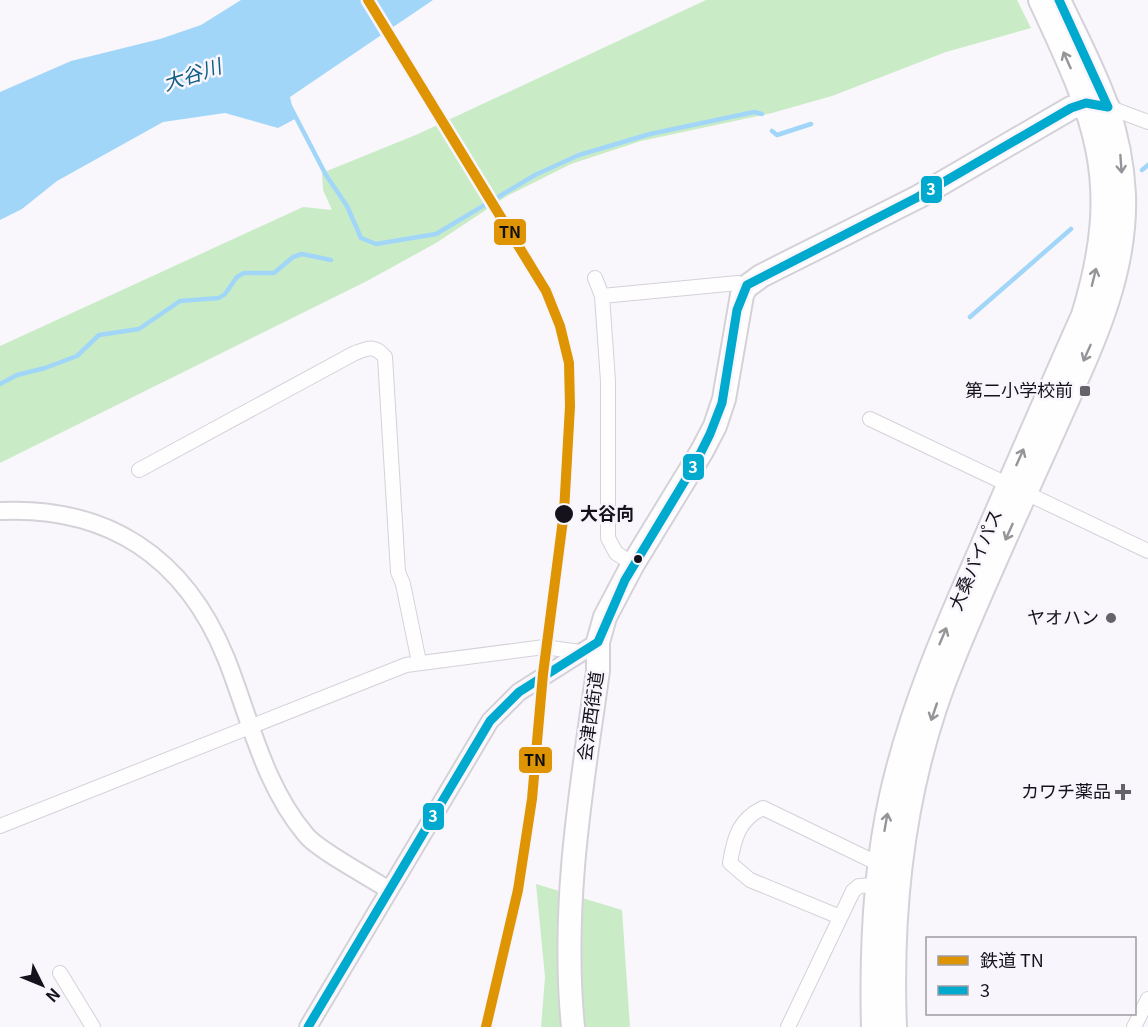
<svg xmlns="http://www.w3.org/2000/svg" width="1148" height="1027" font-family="Georgia,'Noto Sans JP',serif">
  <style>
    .green { fill: #c9ecc7 }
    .water { fill: #a2d6f9 }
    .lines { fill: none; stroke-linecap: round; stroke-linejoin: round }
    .stream { stroke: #a2d6f9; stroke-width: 4.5 }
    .minor-casing { stroke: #d4d1d9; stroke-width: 16 }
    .tertiary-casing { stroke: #d4d1d9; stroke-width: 20 }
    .trunk-casing { stroke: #d4d1d9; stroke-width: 26 }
    .minor { stroke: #fefefe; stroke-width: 14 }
    .tertiary { stroke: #fefefe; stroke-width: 16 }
    .trunk { stroke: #fefefe; stroke-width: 22 }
    .bus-1-casing { stroke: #f8f6fc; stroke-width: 14 }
    .bus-1 { stroke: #00a9ce; stroke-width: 9 }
    .rail-1-casing { stroke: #f8f6fc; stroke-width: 15 }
    .rail-1 { stroke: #df9403; stroke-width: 10 }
    .oneway { stroke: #969498 }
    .poi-dot { fill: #65626a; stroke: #f8f6fc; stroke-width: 2 }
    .stop-dot { fill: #16121c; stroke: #f8f6fc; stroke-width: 2 }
    .labels { text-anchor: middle; stroke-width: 5; stroke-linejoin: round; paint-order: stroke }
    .poi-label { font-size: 18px; fill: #16121c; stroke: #f8f6fc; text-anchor: end }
    .stop-label { font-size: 18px; font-weight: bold; fill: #16121c; stroke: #f8f6fc; text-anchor: start }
    .street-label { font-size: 18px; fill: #16121c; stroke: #f8f6fc }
    .water-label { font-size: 20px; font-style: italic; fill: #115e85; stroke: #f8f6fc }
    .line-badge { stroke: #f8f6fc; stroke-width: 2 }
    .badge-label { font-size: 16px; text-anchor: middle; font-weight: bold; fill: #fff }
    .pale-badge-label { font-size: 16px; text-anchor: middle; font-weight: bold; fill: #111 }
  </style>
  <rect width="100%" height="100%" fill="#f9f7fb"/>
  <path class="green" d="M706 0H1017L1031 28 946 52 832 96 772 113 641 141 571 164 507 196 436 243 367 281 0 463V346L303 207 332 210 323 190 322 173 418 134Z
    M536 884 622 910 630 1027H541L545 977Z"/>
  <path class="water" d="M241 0H433L290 97 295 119 278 128 225 113 163 122 57 181 22 209 0 220V92L71 61 160 39 201 25Z"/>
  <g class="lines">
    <path class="stream" d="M290 106 326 175 347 206 361 238 376 244 436 234 535 175 579 155 650 134 754 112 762 114
      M772 131 777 135 811 124
      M1142 170 1148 165
      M970 317 1071 229
      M0 384 17 375 45 368 77 356 99 335 139 329 180 301 219 298 225 294 237 277 244 273H274L293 257 302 254 331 260"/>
    <g class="minor-casing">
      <path id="minor" d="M1108 107 1148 122
        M595 278 602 296 608 381V538L616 553 633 564
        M602 296 738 283 746 287
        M870 419 1148 551
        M139 470 353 354C368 348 374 344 385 357L398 572 403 584 419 662
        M0 826 406 665 544 647 580 652
        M840 917 750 880 730 863C734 838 739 819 763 808L879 864
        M60 973 93 1027
        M788 1027 853 891 859 886 877 885
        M1134 1027 1148 999"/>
    </g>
    <g class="tertiary-casing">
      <path id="tertiary" d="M0 511C108 506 185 557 226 658 250 718 263 784 306 835 318 850 369 877 389 890
        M308 1027 490 721 519 692 598 642"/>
    </g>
    <g class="trunk-casing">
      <path id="trunk" d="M573 1027C561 906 581 790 598 671V642L605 617 633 564 702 451 715 426 724 399 742 295 746 287 761 276 918 197 1071 108 1086 103 1108 107
        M873 1027C871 950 874 872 891 796 910 711 944 632 979 553 1013 473 1048 394 1083 315 1124 181 1096 120 1040 0
        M895 1027C890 902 905 776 953 660 985 581 1021 504 1056 426 1089 351 1127 278 1124 194 1120 115 1091 68 1059 0"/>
    </g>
    <use href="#minor" class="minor"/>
    <use href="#tertiary" class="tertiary"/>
    <use href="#trunk" class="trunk"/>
    <g class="bus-1-casing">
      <path id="bus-1" d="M1059 0 1108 107
        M598 642 625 580 695 464 710 434 722 403 737 310 747 285 918 197 1071 108 1086 103 1108 107
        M308 1027 490 721 519 692 598 642"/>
    </g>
    <use href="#bus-1" class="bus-1"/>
    <g class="rail-1-casing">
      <path id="rail-1" d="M368 0 546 291 560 326 569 363 570 406 564 512 543 674 532 799 518 890 486 1027"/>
    </g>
    <use href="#rail-1" class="rail-1"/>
  </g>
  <defs><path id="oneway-shaft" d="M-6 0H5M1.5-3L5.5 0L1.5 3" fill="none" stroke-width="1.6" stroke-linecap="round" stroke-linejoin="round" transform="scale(1.5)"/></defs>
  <g class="oneway">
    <use href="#oneway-shaft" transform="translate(1067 60) rotate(-114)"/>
    <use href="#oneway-shaft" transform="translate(1121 164) rotate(86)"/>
    <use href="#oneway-shaft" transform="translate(1094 277) rotate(-76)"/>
    <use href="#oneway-shaft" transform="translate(1087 353) rotate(114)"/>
    <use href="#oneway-shaft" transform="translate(1020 457) rotate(-66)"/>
    <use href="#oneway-shaft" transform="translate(1009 532) rotate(114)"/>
    <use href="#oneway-shaft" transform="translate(943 636) rotate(-67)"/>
    <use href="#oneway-shaft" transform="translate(934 712) rotate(109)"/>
    <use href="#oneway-shaft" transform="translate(886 822) rotate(-80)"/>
  </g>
  <g class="poi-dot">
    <rect x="1079" y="385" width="12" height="12" rx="3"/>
    <circle cx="1111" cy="618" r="6"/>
    <path d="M1120 783h6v6h6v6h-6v6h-6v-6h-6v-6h6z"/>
  </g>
  <g class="stop-dot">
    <circle cx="564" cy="514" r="10"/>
    <circle cx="638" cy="559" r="5"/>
  </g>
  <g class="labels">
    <g class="poi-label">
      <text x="1073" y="397">第二小学校前</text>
      <text x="1099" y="624">ヤオハン</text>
      <text x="1111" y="798">カワチ薬品</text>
    </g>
    <g class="stop-label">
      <text x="580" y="520">大谷向</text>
    </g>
    <g class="street-label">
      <text transform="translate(976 560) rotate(-67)" y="6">大桑バイパス</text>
      <text transform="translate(591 716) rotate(-82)" y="6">会津西街道</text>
    </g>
    <g class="water-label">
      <text transform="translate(192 75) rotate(-18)" y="7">大谷川</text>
    </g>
  </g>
  <g class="line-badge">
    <rect x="920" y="175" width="23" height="29" rx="6" fill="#00a9ce"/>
    <rect x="493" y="218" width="34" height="28" rx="6" fill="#df9403"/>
    <rect x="682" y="453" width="23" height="28" rx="6" fill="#00a9ce"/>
    <rect x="518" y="746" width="35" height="28" rx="6" fill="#df9403"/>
    <rect x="422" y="802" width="23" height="29" rx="6" fill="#00a9ce"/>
  </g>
  <g class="badge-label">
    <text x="931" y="195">3</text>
    <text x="693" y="473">3</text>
    <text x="433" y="822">3</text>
  </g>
  <g class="pale-badge-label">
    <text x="510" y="238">TN</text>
    <text x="535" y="766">TN</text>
  </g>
  <rect x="926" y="937" width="210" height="78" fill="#f8f6fc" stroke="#9e9ba2" stroke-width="1.5"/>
  <rect x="938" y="956" width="30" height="9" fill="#df9403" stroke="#9e9ba2" stroke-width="1.5"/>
  <text x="980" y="967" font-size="18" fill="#16121c">鉄道 TN</text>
  <rect x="938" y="986" width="30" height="9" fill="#00a9ce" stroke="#9e9ba2" stroke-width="1.5"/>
  <text x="980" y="997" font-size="18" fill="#16121c">3</text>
  <g transform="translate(42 985) rotate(133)" stroke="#f8f6fc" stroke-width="4.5" paint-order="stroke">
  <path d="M0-4.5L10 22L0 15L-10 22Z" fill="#16121c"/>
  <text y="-9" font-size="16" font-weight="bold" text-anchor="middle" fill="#16121c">N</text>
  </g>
</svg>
